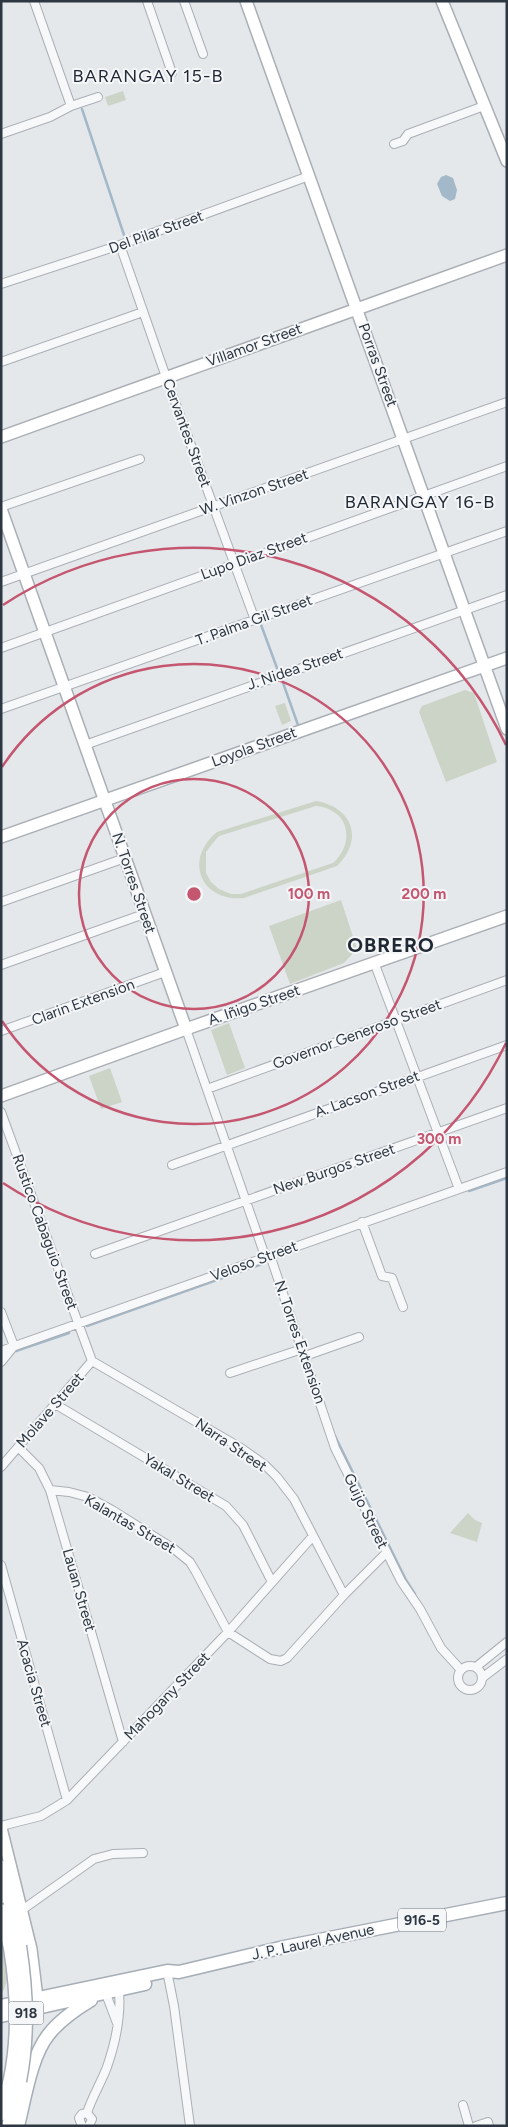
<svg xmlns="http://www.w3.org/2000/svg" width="508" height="2127" font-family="Figtree,sans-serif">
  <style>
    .green { fill: #cbd4c6; fill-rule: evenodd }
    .water { fill: #a3b8c8 }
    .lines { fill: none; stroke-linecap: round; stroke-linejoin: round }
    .stream { stroke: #a3b8c8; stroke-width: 2.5 }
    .street-casing { stroke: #aaafb5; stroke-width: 10 }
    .secondary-casing { stroke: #aaafb5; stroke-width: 14 }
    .primary-casing { stroke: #a5adb6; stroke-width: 15 }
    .street { stroke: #f7f8fa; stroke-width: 8 }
    .secondary { stroke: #fff; stroke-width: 11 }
    .primary { stroke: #fff; stroke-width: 12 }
    .primary-bridge-casing { stroke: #a5adb6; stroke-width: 15; stroke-linecap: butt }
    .primary-bridge { stroke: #fff; stroke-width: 12 }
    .ring { fill: none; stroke: #c45670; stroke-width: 2.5 }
    .labels { text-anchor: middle; stroke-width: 4; stroke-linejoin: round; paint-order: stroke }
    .shield { fill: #f4f6f8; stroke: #697079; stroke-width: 1 }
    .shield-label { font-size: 14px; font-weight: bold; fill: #2d3742 }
    .street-label { font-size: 15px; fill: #2d3742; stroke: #f4f6f8 }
    .quarter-label { font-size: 18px; letter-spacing: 1px; fill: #1f2833; stroke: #f4f6f8 }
    .district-label { font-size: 20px; font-weight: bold; letter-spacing: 1px; fill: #1f2833; stroke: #f4f6f8 }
    .centre { fill: #c45670; stroke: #f4f6f8; stroke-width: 2.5 }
    .ring-label { font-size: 15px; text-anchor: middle; font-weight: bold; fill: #c45670; stroke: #f4f6f8; stroke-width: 4; stroke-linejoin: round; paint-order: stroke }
  </style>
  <rect width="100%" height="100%" fill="#e5e8eb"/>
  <path class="green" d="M123 91 126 100 108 106 105 97Z
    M465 690 474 693 497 762 446 782 419 712 422 706Z
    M285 703 291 721 282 725 275 706Z
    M316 801C353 807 364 840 337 866L244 898C201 902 183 860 217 832ZM316 806C349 809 356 842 333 863L241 894H231L219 889 211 882 206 873V852L212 844 219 836Z
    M341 900 357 949 344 963 290 984 269 926Z
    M229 1023 245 1068 227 1075 211 1030Z
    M110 1068 122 1102 101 1109 89 1076Z
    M468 1513 475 1520 482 1523 477 1542 450 1533Z
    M1 1946C8 1960 11 1981 1 1994Z"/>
  <path class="water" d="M446 175 453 178 457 190 455 199 450 201 442 196 437 184 441 177Z"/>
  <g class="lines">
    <path class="stream" d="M82 109 124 235
      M260 622 277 668
      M282 680 298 725
      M469 1191 507 1178
      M87 1326 265 1263
      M16 1351 69 1333
      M335 1436 406 1580 415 1594"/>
    <g class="street-casing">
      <path id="street" d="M34 1 71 106
        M147 1 172 73
        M184 1 203 54
        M1 134 50 117 71 106 98 97
        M394 144 403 141 408 134 484 106
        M120 245 166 377 255 620
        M1 284 120 245 309 176
        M1 362 143 312
        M1 507 140 459
        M1 582 507 402
        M1 648 507 466
        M1 709 507 531
        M85 745 507 595
        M1 902 125 858
        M374 962 459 1189
        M1 965 144 914
        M186 1029 265 1256
        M1 1031 165 972
        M207 1089 507 980
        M1 1112 92 1361
        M172 1165 507 1045
        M362 1222 382 1276 392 1278 403 1307
        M95 1254 507 1108
        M270 1255 335 1448 401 1581 420 1609 441 1648 461 1670
        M1 1312 14 1346 1 1362
        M1 1351 507 1172
        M305 1356 359 1337
        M92 1361 241 1448 265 1465 277 1477 294 1499 344 1595
        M230 1373 302 1349
        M55 1404 226 1506 243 1525 272 1582
        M18 1447 39 1468 50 1490 123 1742
        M1 1467 92 1361
        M50 1490 69 1492 88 1497 112 1510 174 1549 190 1562 196 1572 228 1632 270 1659 281 1661 287 1658 344 1595 386 1553
        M1 1565 67 1800
        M458 1678a12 12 0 1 1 24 0a12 12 0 1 1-24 0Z
        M476 1667 507 1642
        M482 1678 507 1659
        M1 1826 41 1816 67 1800 228 1632 313 1536
        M22 1910 94 1859 113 1854 143 1853
        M167 1971 174 2006 190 2126
        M106 1994 117 2023
        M463 2105 469 2126
        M87 2113C92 2097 101 2083 107 2067 115 2044 121 2015 119 1991
        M87 2113 92 2119 89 2126
        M82 2126 79 2118 82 2114 87 2113
        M476 2126 488 2122 489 2126"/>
    </g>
    <g class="secondary-casing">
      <path id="secondary" d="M246 1 507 729
        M442 1 507 161
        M1 437 507 255
        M1 509 186 1029
        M1 837 507 658
        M1 1096 186 1029 507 916
        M1 1828 31 1949 37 1998
        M1 1866 8 1895"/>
    </g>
    <g class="primary-casing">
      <path id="primary" d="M1 1897 8 1895 20 1946
        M1 1910 10 1948
        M1 2006 167 1971 179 1972 284 1947 507 1903
        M1 2016 145 1984
        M1 2114 10 2079
        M8 2126 20 2081
        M18 2126C25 2098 31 2056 49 2034 60 2020 76 2009 91 2000"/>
    </g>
    <use href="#street" class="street"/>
    <use href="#secondary" class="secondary"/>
    <use href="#primary" class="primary"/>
    <g class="primary-bridge-casing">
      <path id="primary-bridge" d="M10 1948C17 1991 19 2035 10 2079
        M20 2081C29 2036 27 1991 20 1946"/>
    </g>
    <use href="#primary-bridge" class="primary-bridge"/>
  </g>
  <g class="ring">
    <circle cx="194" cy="894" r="115"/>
    <path d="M2 767A230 230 0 1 1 2 1021"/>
    <path d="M506 1043A346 346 0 0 1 3 1183M3 605A346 346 0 0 1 506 745"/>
  </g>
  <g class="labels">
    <g class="shield">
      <rect x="398" y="1908.5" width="48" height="23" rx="4"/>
      <rect x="8.5" y="2001.5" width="35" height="23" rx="4"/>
    </g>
    <g class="shield-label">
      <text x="422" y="1925">916-5</text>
      <text x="26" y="2018">918</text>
    </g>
    <g class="street-label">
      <text transform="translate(156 232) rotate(-20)" y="5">Del Pilar Street</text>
      <text transform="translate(254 345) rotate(-20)" y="5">Villamor Street</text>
      <text transform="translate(378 365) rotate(70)" y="5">Porras Street</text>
      <text transform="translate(187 433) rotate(70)" y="5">Cervantes Street</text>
      <text transform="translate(254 492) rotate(-19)" y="5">W. Vinzon Street</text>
      <text transform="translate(254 556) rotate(-20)" y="5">Lupo Diaz Street</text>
      <text transform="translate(254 620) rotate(-20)" y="5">T. Palma Gil Street</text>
      <text transform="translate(295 669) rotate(-19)" y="5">J. Nidea Street</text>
      <text transform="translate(254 747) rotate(-20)" y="5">Loyola Street</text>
      <text transform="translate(134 883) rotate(71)" y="5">N. Torres Street</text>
      <text transform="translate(83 1002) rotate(-20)" y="5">Clarin Extension</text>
      <text transform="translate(254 1005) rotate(-19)" y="5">A. Iñigo Street</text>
      <text transform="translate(357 1034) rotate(-20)" y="5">Governor Generoso Street</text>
      <text transform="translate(367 1094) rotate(-20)" y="5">A. Lacson Street</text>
      <text transform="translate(334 1169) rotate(-19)" y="5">New Burgos Street</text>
      <text transform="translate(45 1232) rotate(70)" y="5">Rustico Cabaguio Street</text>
      <text transform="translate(254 1261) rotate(-20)" y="5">Veloso Street</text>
      <text transform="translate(300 1342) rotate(71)" y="5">N. Torres Extension</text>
      <text transform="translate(50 1410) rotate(-49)" y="5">Molave Street</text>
      <text transform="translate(231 1445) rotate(34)" y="5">Narra Street</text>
      <text transform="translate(179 1478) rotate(31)" y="5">Yakal Street</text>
      <text transform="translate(366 1511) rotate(64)" y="5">Guijo Street</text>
      <text transform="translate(130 1524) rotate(30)" y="5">Kalantas Street</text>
      <text transform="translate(79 1590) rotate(74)" y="5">Lauan Street</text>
      <text transform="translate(34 1683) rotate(74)" y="5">Acacia Street</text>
      <text transform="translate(167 1696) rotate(-46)" y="5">Mahogany Street</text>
      <text transform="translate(313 1942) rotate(-12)" y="5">J. P. Laurel Avenue</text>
    </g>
    <g class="quarter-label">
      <text x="148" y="82">BARANGAY 15-B</text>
      <text x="420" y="508">BARANGAY 16-B</text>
    </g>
    <g class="district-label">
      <text x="391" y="952">OBRERO</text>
    </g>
  </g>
  <circle cx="194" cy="894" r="8" class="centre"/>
  <g class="ring-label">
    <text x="309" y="899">100 m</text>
    <text x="424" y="899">200 m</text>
    <text x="439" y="1144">300 m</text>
  </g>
  <rect width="508" height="2127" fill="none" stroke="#2d3742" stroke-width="5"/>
</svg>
